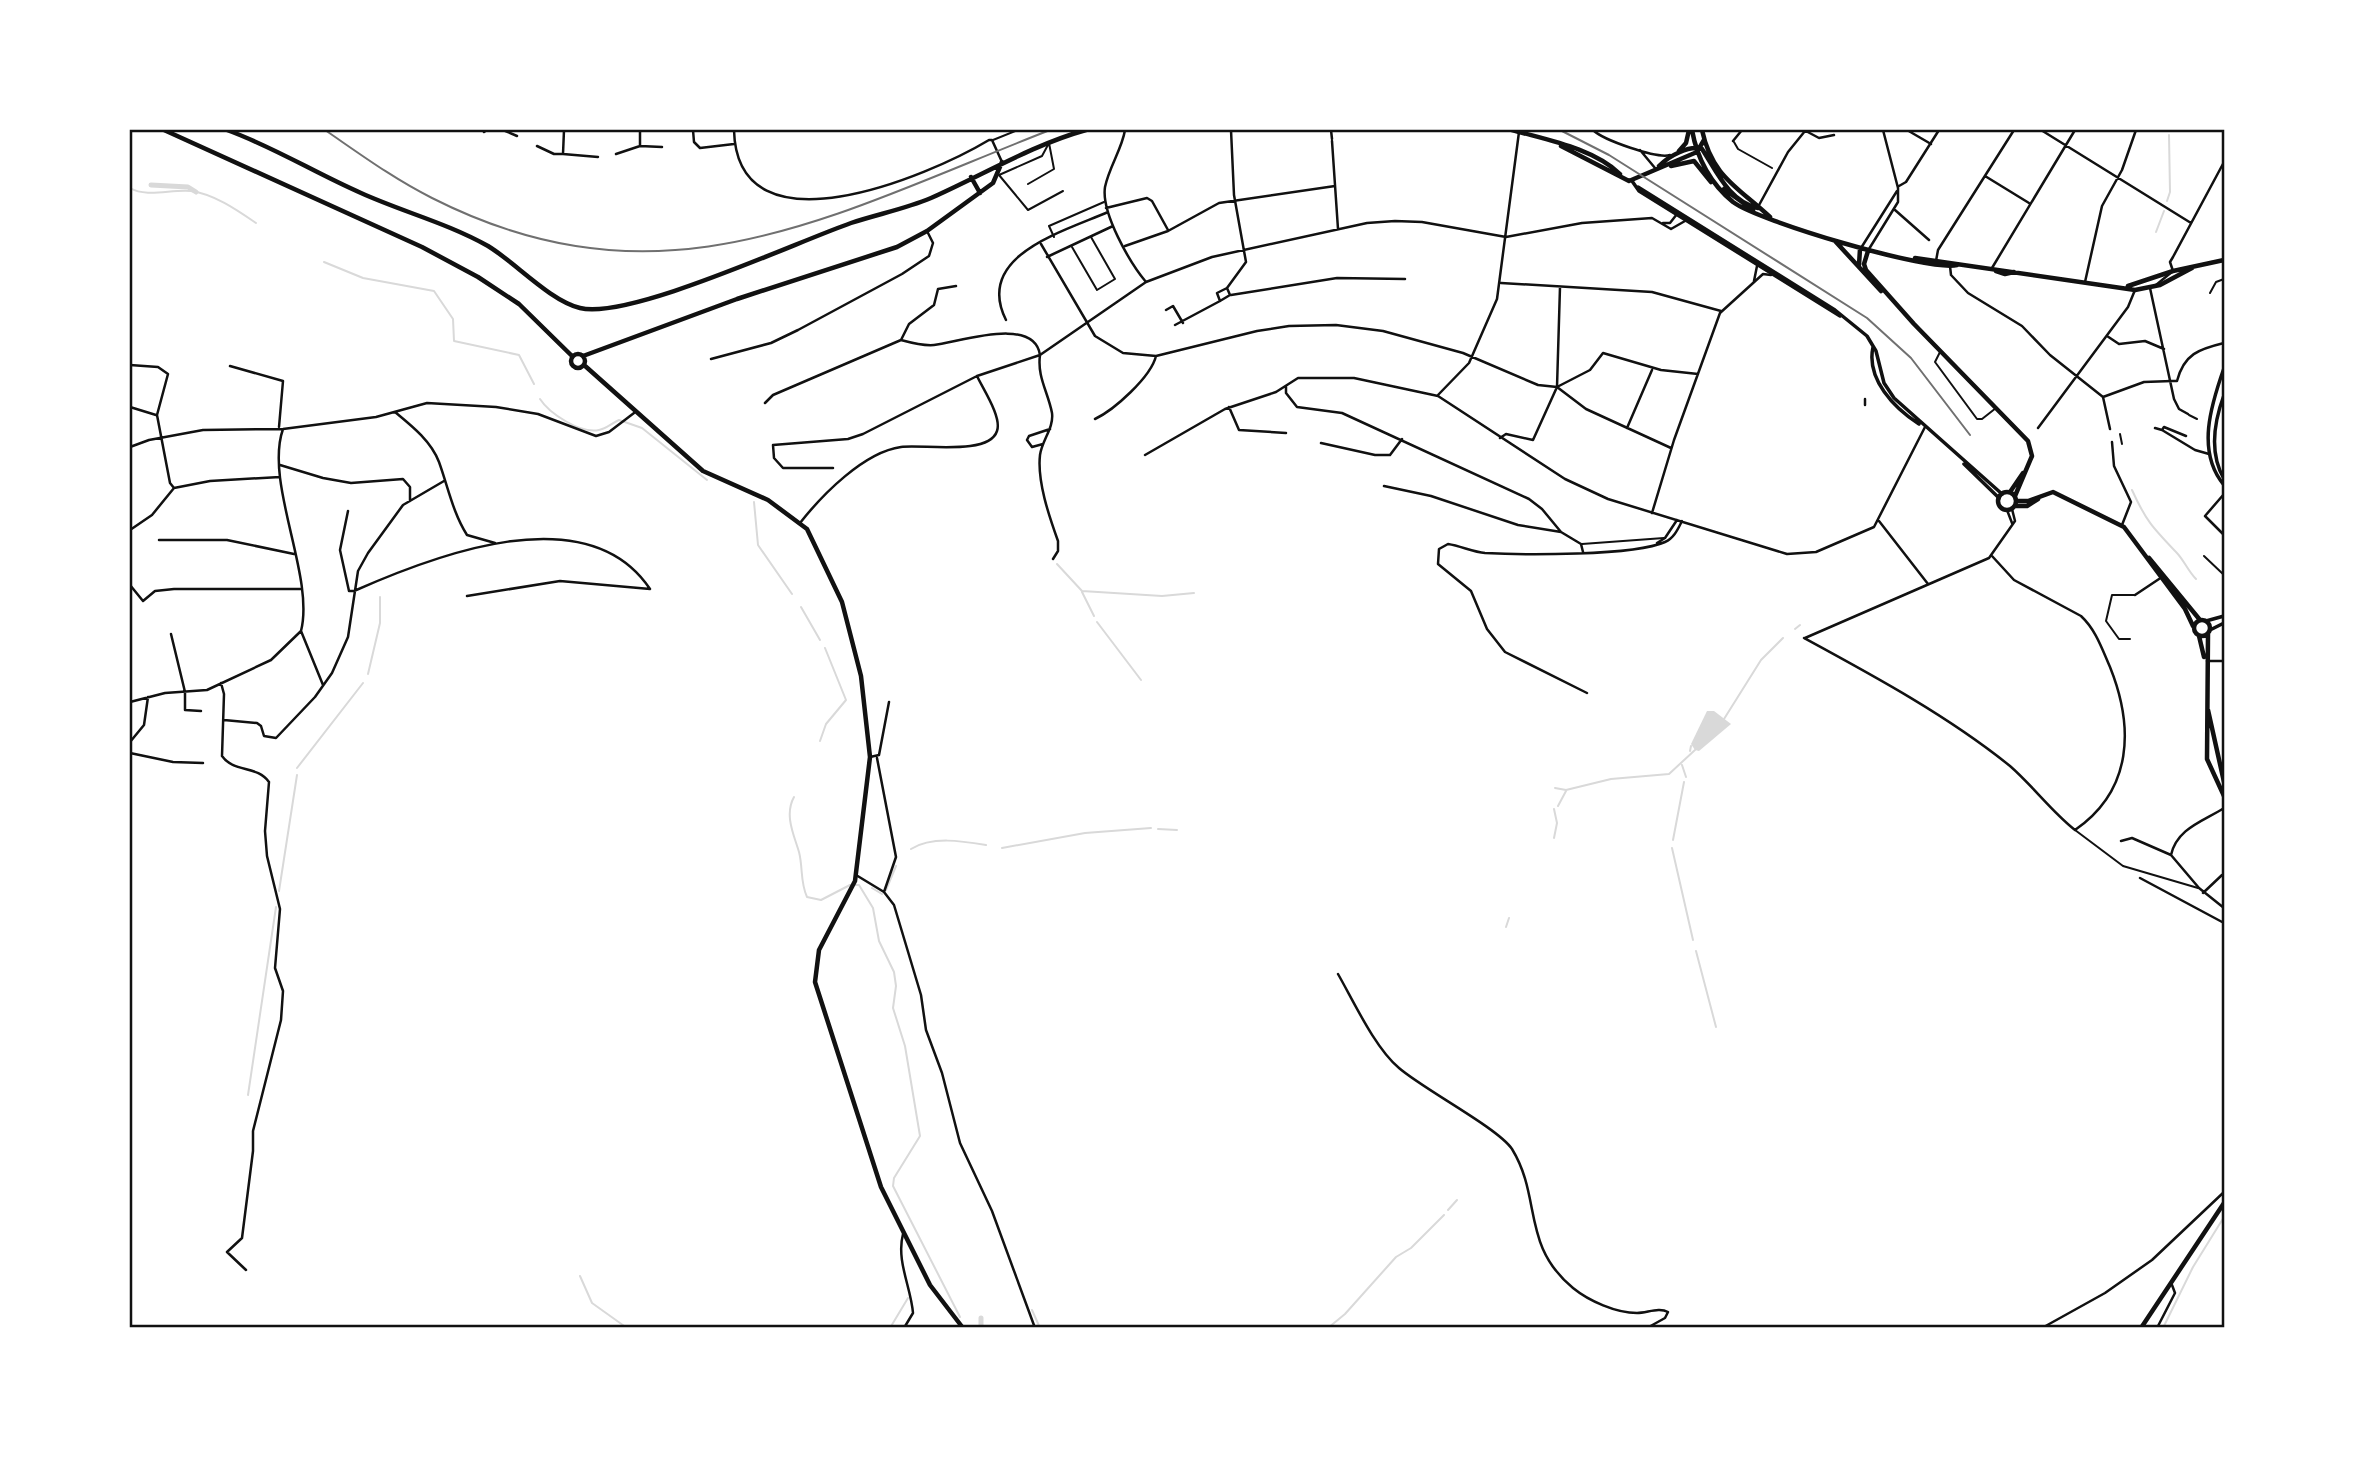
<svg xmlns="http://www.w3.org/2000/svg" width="2354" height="1457" font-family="'PT Sans Narrow',sans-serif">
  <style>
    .water { fill: #d9d9d9 }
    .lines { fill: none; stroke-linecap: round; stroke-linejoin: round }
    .stream { stroke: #d9d9d9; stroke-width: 2 }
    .canal { stroke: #d9d9d9; stroke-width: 5 }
    .service { stroke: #111; stroke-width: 2 }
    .pedestrian { stroke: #111; stroke-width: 2 }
    .minor { stroke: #111; stroke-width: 2.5 }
    .tertiary { stroke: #111; stroke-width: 3.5 }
    .secondary { stroke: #111; stroke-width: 4.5 }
    .rail { stroke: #707070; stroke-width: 2 }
    .neatline { fill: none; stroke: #111; stroke-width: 2.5 }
  </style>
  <rect width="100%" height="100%" fill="#fff"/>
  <path class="water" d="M1707 711H1714L1731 724 1699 751 1695 750 1691 744Z"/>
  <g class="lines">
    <path class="stream" d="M130 188C147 198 171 189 191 191 214 194 237 210 256 223
      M2167 201 2170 192 2169 135
      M2156 232 2164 211
      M324 262 363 278 434 291 453 319 454 341 519 355 534 384
      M540 399C549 413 580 434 599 430 606 429 612 423 619 420L642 428 707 480
      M2132 490C2146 521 2153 528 2176 552 2184 560 2188 571 2196 579
      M754 502 758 545 792 594
      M1057 564 1082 591 1162 596 1194 593
      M1082 592 1094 616
      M801 607 820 640
      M1097 622 1141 680
      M1795 629 1800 625
      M368 674 380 623V597
      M1724 719 1761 660 1783 638
      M820 741 826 724 846 700 825 648
      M1690 751 1691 746
      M1682 765 1686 777
      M297 768 363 683
      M1555 788 1566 790 1611 779 1669 774 1695 750
      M794 797C784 815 794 835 799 852 803 867 800 882 807 897L821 900 850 885H859L873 908 879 941 894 972 896 986 893 1008 905 1046 920 1136 894 1178 893 1186 960 1317
      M1558 806 1566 791
      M1554 809 1557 823 1554 838
      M1158 829 1177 830
      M1673 840 1684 782
      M1002 848 1085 833 1151 828
      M1672 848 1693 940
      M911 849C932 836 962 841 986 845
      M872 888 882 894
      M886 890 896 866
      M279 891 297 775
      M1506 927 1509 918
      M1696 951 1716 1027
      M248 1095 276 907
      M1448 1210 1457 1200
      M580 1276 592 1303 627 1328
      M1032 1310 1040 1328
      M890 1328 908 1298
      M1328 1328 1345 1314 1396 1257 1411 1248 1444 1215
      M2163 1328 2193 1267 2224 1217"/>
    <path class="canal" d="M151 185 188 187 196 192
      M981 1318V1328"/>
    <path class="service" d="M993 140 1018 130
      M1734 142 1738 149 1772 168
      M1028 184 1054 169 1049 143 1042 156 999 175 1028 210 1063 191
      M1054 237 1049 226 1104 202
      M1072 247 1097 290 1115 279 1091 237
      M2210 293 2216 282 2224 279
      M1940 352 1935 362 1977 419H1982L1996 408
      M1582 544 1664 538
      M2204 556 2224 575
      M2130 639H2119L2106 621 2112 595H2134
      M2075 830 2123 866 2198 888"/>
    <path class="pedestrian" d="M2189 415 2197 419
      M2223 416 2224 417
      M2224 421V425
      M2120 434 2122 444"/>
    <path class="minor" d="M503 130 517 136
      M564 130 563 154 598 157
      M693 130 694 142 700 148 734 144
      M734 130C737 258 929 176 989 140H992L1002 162
      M1125 130C1122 149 1109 167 1105 187 1101 213 1130 263 1146 282
      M1331 130 1332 139
      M1593 130C1603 140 1657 159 1670 155
      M1804 130 1819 138 1834 135
      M1907 130 1931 144
      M2041 130 2191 223
      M484 132 487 130
      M1332 141 1338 229
      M1733 141 1742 130
      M537 146 554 154H563
      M640 146 662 147
      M1640 150 1655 168
      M616 154 640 146V130
      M1985 176 2029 203
      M1899 186 1906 182 1939 130
      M1758 207 1788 152 1805 131
      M1106 208 1147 198 1152 201 1168 230
      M1895 210 1929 240
      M1663 223H1670L1677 214
      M1041 244 1095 336 1123 353 1156 356 1257 331 1289 326 1336 325 1383 331 1463 353 1538 385 1557 387 1586 409 1671 448
      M1125 246 1168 231 1219 203 1335 186
      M1861 248 1897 191
      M1869 249 1898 202V188L1883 130
      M1047 257 1113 226
      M1936 261 1938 250 2014 130
      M1950 266 1951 275 1968 293 2022 326 2050 355 2103 397
      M1992 268 2075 130
      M1754 281 1757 266
      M2085 282 2102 206 2122 170 2136 130
      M1501 283 1652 292 1721 311
      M2156 285 2173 271 2170 262 2173 257 2224 162
      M1227 288 1217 293 1220 301 1230 295 1227 288 1246 262 1234 195 1231 130
      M2150 288 2174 399 2179 409 2188 414
      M1231 295 1337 278 1405 279
      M1166 310 1173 306 1183 323
      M1006 320C974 256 1062 232 1108 212
      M1175 325 1220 301
      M2107 336 2119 344 2145 341 2164 349
      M901 340C912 343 922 346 934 345 957 343 1034 315 1040 355
      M1040 355C1037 377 1048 392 1052 413 1054 428 1042 440 1040 455 1037 481 1049 516 1058 541V551L1053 559
      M711 359 771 343 798 330 902 274 929 256 933 243 927 231
      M130 365 158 367 168 374 157 415 170 483 174 488 210 481 280 477
      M230 366 283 381 279 427
      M2172 381H2177C2184 354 2199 349 2224 343
      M1286 387V393L1297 407 1342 413 1529 499 1542 509 1561 532
      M1557 387 1590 370 1603 353 1661 370 1698 374
      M1438 395 1469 363 1497 299 1519 132
      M2103 397 2144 382 2172 381
      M2103 397 2110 429
      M1865 399V405
      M765 403 773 395 901 340 909 324 934 305 938 289 956 286
      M130 407 156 415
      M1229 407 1239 430 1286 433
      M395 412C412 426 431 441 439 462 448 487 453 513 467 535L495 543
      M1095 419C1114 410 1151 377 1156 356
      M1627 428 1652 370
      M2038 428 2128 307 2135 290
      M2155 428 2162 430 2164 427 2186 436
      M2162 430 2195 450 2209 454
      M1500 438 1506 434 1533 440 1557 387 1560 287
      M2112 442 2114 466 2131 502 2122 525
      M1321 443 1375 455H1390L1402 439
      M1043 444 1032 447 1027 440 1029 436 1050 429
      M130 447 149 440 203 430 283 429 376 417 427 403 496 407 538 414 596 436 609 432 634 413
      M1145 455 1225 409 1276 392 1298 378H1354L1438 396 1565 479 1608 499 1787 554 1816 552 1874 527 1925 427
      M280 465 323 478 351 483 403 479 410 487V501
      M833 468H783L774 458 773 445 848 439 863 434 977 376 1040 355 1146 282 1212 257 1367 223 1395 221 1422 222 1506 237 1582 223 1652 218 1671 229 1685 221
      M1384 486 1431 496 1518 525 1561 532 1581 544 1583 552
      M2224 494 2205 516 2224 535
      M2007 510 2012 523
      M348 511 340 550 349 591H354C433 556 587 495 650 589L560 581 467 596
      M1652 513 1674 440 1720 313 1763 274 1771 275
      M1879 521 1928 584
      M800 523C822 495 864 452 901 447 922 444 989 456 997 431 1002 417 983 389 977 376
      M130 530 152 515 174 488
      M159 540H227L294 554
      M1657 543 1665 538 1677 520
      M130 585 143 601 155 591 174 589H300
      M2135 595 2162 577
      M301 631 323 685
      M171 634 185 692V710L201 711
      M1804 638C1874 676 1948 716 2010 766 2033 786 2051 811 2075 830 2133 790 2134 727 2110 667 2102 649 2096 630 2081 616L2014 580 1992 556
      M1805 638 1989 558 2015 521 2012 509
      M2207 661H2224
      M221 683 224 694 222 756C234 773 257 765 269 782L265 831 267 856 280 909 275 968 283 991 281 1020 253 1131V1151L242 1238 227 1252 246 1270
      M1587 693 1505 652 1487 629 1471 591 1438 564 1439 549 1448 544C1461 546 1473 552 1485 553 1522 555 1634 556 1665 542 1674 538 1678 529 1682 521
      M130 702 165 693 207 690 271 660 301 631C315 576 264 483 283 429
      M224 720 257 723 261 726 264 736 276 738 315 697 332 673 348 637 358 571 368 553 403 505 444 481
      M130 742 144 725 148 697
      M130 753 173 762 203 763
      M870 757 879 755 889 702
      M877 758 896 857 884 892
      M2224 808C2204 821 2177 828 2171 855L2199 888 2224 908
      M2121 841 2132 838 2171 855
      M856 875 884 892 894 905 921 995 926 1030 942 1073 960 1143 992 1211 1035 1328
      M2140 878 2224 923
      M2203 893 2222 875
      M1338 974C1354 1002 1375 1048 1399 1068 1423 1089 1498 1128 1512 1149 1542 1198 1521 1245 1573 1288 1589 1301 1616 1313 1637 1313 1647 1313 1659 1307 1668 1312L1665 1318 1647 1328
      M903 1234C896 1261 911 1287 913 1313L904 1328
      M2042 1328 2105 1293 2152 1260 2224 1192
      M2157 1328 2175 1293 2172 1285"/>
    <path class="tertiary" d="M1632 181 1639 191 1840 316
      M1638 187 1835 310 1867 336 1876 351 1884 383 1894 398 2002 494
      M1873 347C1866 379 1894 408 1919 424
      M2224 368C2211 405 2196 452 2224 485
      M2224 395C2214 422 2209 453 2224 479
      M1964 464 1999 498
      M2206 621 2224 616
      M2210 630 2224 623"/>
    <path class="secondary" d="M164 130 422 247 478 277 519 304 572 356
      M227 130C274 147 315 173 361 193 403 212 447 223 488 246 516 263 549 300 580 308 629 320 794 243 851 223 878 214 905 209 931 198 983 175 1032 145 1086 130
      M1512 130C1547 140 1593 148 1620 174
      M1692 130C1697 158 1710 183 1733 202 1758 221 1929 272 1957 265
      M1702 130C1712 177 1738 187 1770 217
      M1561 146 1629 181 1697 152 1704 140
      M1679 151 1686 143 1689 130
      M1659 166C1669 156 1689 145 1702 149 1716 170 1729 202 1758 208
      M1671 166 1694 161 1711 182
      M971 177 980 193
      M1724 189 1753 210
      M1835 241 1881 291
      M1868 251 1864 264 1866 270 1914 324 2028 441 2032 456 2015 496
      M1915 258 2135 290 2160 285 2192 268
      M1859 265 1860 249
      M1996 271 2005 274 2014 272
      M2128 286 2173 271 2224 260
      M571 361a7 7 0 1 1 14 0a7 7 0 1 1-14 0Z
      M583 356 737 299 897 247 927 231 993 183 1002 162
      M584 365 703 471 768 500 807 529 842 602 861 676 870 757 855 881 819 950 815 982 881 1187 930 1285 963 1328
      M1998 501a9 9 0 1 1 18 0a9 9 0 1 1-18 0Z
      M2010 492 2023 473
      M2016 501H2028L2053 492 2124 527 2185 609 2193 626
      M2015 506H2027L2038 499
      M2149 558 2200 620
      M2194 628a8 8 0 1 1 16 0a8 8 0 1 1-16 0Z
      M2208 634 2207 759 2224 796
      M2199 636 2204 657
      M2208 710 2224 782
      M2141 1328 2224 1203"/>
    <path class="rail" d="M325 130C360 154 394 179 432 198 663 315 832 215 1050 130
      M1560 130 1609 155 1867 318 1911 358 1970 435"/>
  </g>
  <rect width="2354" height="1457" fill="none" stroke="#ffffff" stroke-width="262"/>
  <rect x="131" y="131" width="2092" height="1195" class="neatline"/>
</svg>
